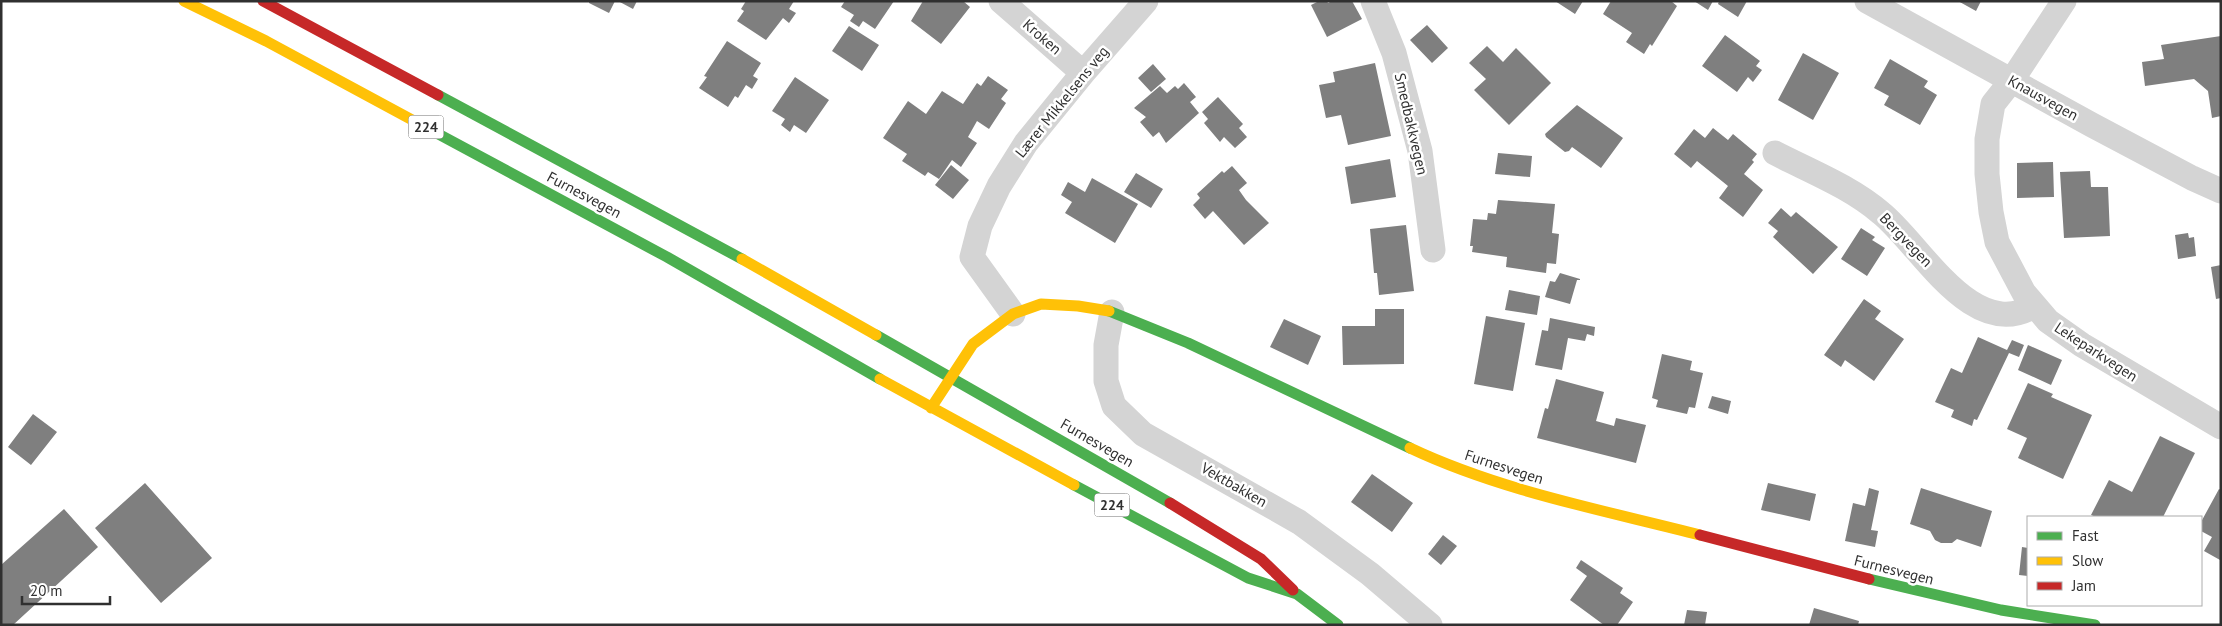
<svg xmlns="http://www.w3.org/2000/svg" width="2222" height="626" font-family="'PT Sans',sans-serif">
  <style>
    .building { fill: #7f7f7f }
    .lines { fill: none; stroke-linecap: round; stroke-linejoin: round }
    .street { stroke: #d4d4d4; stroke-width: 25 }
    .fast { stroke: #4caf50; stroke-width: 11 }
    .slow { stroke: #ffc107; stroke-width: 11 }
    .jam { stroke: #c62828; stroke-width: 11 }
    .labels { text-anchor: middle; stroke-width: 5; stroke-linejoin: round; paint-order: stroke }
    .shield { fill: #fff; stroke: #6e6e6e; stroke-width: 1 }
    .shield-label { font-size: 14px; font-weight: bold; fill: #303030 }
    .street-label { font-size: 15px; fill: #303030; stroke: #fff }
  </style>
  <rect width="100%" height="100%" fill="#fff"/>
  <path class="building" d="M589 1H615L609 13 589 3Z
    M618 1H637L633 9Z
    M746 1H794L789 9 796 13 789 23 783 18 766 40 737 21 744 11 741 9Z
    M845 1H894L875 29 863 21 859 27 850 21 854 15 841 7Z
    M923 1H963L970 7 941 44 911 21Z
    M1319 1H1327L1328 3 1332 1H1352L1362 19 1327 37 1311 5Z
    M1555 1H1583L1575 14Z
    M1611 1H1671L1677 6 1652 46 1650 44 1644 54 1626 42 1632 33 1603 14Z
    M1694 1H1713L1708 10Z
    M1719 1H1747L1738 17 1718 4Z
    M1958 1H1981L1976 11Z
    M1427 25 1448 48 1432 63 1410 40Z
    M849 26 879 45 862 71 832 51Z
    M1725 35 1760 61 1756 66 1762 70 1753 82 1748 77 1737 92 1702 66Z
    M2221 36V116L2212 118 2208 91 2194 79 2145 86 2142 62 2164 59 2161 45Z
    M727 41 761 63 753 76 758 79 752 89 746 85 738 98 735 96 728 107 699 88 707 77 704 76Z
    M1487 46 1503 62 1516 48 1551 83 1509 125 1474 90 1486 79 1469 63Z
    M1803 53 1839 73 1813 120 1778 100Z
    M1890 59 1928 81 1924 87 1937 95 1920 125 1884 105 1889 96 1874 88Z
    M1375 63 1391 136 1348 145 1341 115 1326 118 1319 85 1335 82 1333 72Z
    M1153 64 1166 79 1151 92 1138 78Z
    M988 76 1008 90 1001 99 1006 103 989 129 977 121 968 137 977 143 961 167 952 160 939 179 928 172 925 176 902 161 907 154 883 138 908 101 926 114 942 91 963 104 977 83 981 86Z
    M795 77 829 100 806 133 794 125 790 132 781 125 785 119 772 111Z
    M1184 83 1196 97 1190 102 1199 113 1166 143 1159 132 1153 137 1140 122 1146 117 1134 108 1160 86 1167 93 1175 86 1178 89Z
    M1218 97 1243 124 1239 128 1247 137 1235 148 1224 137 1220 142 1204 123 1208 119 1202 112Z
    M1577 105 1623 138 1601 168 1572 147 1569 151 1565 152 1546 137 1545 134Z
    M1713 128 1728 140 1733 134 1757 154 1752 160 1754 162 1744 174 1763 190 1743 217 1719 198 1728 186 1697 161 1691 168 1674 154 1694 129 1705 138Z
    M1498 153 1532 156 1530 177 1495 174Z
    M1390 159 1396 197 1351 204 1345 167Z
    M2053 162 2054 197 2017 198V163Z
    M951 165 969 180 953 199 935 185Z
    M1232 166 1247 183 1239 190 1246 200 1269 223 1244 245 1213 211 1205 219 1193 205 1200 198 1197 194 1222 171 1224 173Z
    M2090 171 2091 187H2108L2110 236 2064 238 2060 172Z
    M1136 173 1163 189 1151 208 1124 192Z
    M1092 178 1138 204 1115 243 1065 213 1072 202 1061 195 1068 182 1085 192Z
    M1498 200 1555 204 1552 233 1559 234 1556 264 1547 263 1546 273 1506 267 1507 257 1472 252 1473 246H1470L1473 219 1487 220 1488 213 1496 214Z
    M1781 208 1791 217 1796 212 1838 247 1813 274 1773 237 1778 231 1768 223Z
    M1406 225 1414 291 1379 295 1377 273H1374L1370 229Z
    M1861 228 1875 237 1872 240 1885 248 1867 276 1841 259Z
    M2188 233 2189 238 2194 237 2196 256 2178 259 2175 235Z
    M2221 265V298L2216 299 2211 267Z
    M1560 273 1580 279V280H1577L1570 304 1545 297 1550 281 1555 282Z
    M1509 290 1540 296 1537 315 1505 310Z
    M1864 299 1881 311 1875 319 1904 339 1874 381 1845 360 1841 367 1824 355Z
    M1375 309H1404V364L1343 365 1342 326H1375Z
    M1486 316 1525 323 1513 391 1474 384Z
    M1550 318 1595 327 1594 336 1587 334 1585 341 1568 338 1562 370 1535 365 1542 330 1548 331Z
    M1284 319 1321 336 1308 365 1270 347Z
    M1978 337 2007 350 2012 340 2024 345 2019 357 2009 353 1977 420 1974 419 1972 426 1951 417 1954 410 1935 402 1951 368 1962 373Z
    M2028 345 2062 360 2051 385 2018 370Z
    M1662 354 1692 361 1690 370 1703 373 1695 408 1689 407 1687 414 1656 407 1658 400 1652 398Z
    M1556 379 1604 392 1596 421 1614 426 1616 418 1646 425 1636 463 1537 438 1545 408 1548 409Z
    M2028 383 2053 394 2051 397 2092 415 2063 479 2018 458 2027 438 2007 429Z
    M1712 396 1731 401 1728 414 1708 408Z
    M33 414 57 432 31 465 8 447Z
    M2160 436 2195 453 2163 517H2096L2091 515 2109 480 2132 492Z
    M1372 474 1413 503 1392 532 1351 502Z
    M145 483 212 558 161 603 95 528Z
    M1768 483 1816 494 1810 521 1761 510Z
    M1869 488 1879 491 1871 530 1878 531 1875 547 1845 541 1853 503 1865 506Z
    M1921 488 1992 511 1981 547 1957 539 1952 543H1941L1935 540 1930 531 1910 524Z
    M2219 489 2221 490 2220 560 2204 551 2212 537 2201 531V522Z
    M64 509 98 547 13 625H1V565Z
    M1443 535 1457 546 1441 565 1428 554Z
    M2022 547 2028 548V576L2019 575Z
    M1581 560 1623 588 1620 593 1633 602 1617 625H1604L1570 600 1587 576 1576 568Z
    M1814 608 1859 621 1858 625H1809Z
    M1687 610 1707 612 1705 625H1684Z"/>
  <g class="lines">
    <path class="street" d="M1001 1 1083 73
      M1373 1 1394 53 1420 151 1433 250
      M1867 1 2092 125 2192 178 2221 191
      M2064 1 2012 80 1993 104 1987 139V174L1991 212 1997 242 2024 293 2048 321 2082 345 2221 427
      M1775 153C1810 171 1851 187 1881 213 1921 245 1972 343 2034 306
      M1112 312 1106 345V381L1114 406 1143 434 1299 522 1370 574 1430 625
      M1013 314 972 257 980 226 999 186 1026 143 1083 73 1146 1"/>
    <path class="fast" d="M438 95 742 259
      M416 122 667 257 880 379
      M1109 311 1188 343 1410 448
      M876 335 1170 503
      M1074 485 1248 578 1297 594 1338 625
      M1869 579 2001 610 2095 625"/>
    <path class="slow" d="M184 1 266 41 416 122
      M742 259 876 335
      M880 379 1074 485
      M931 408 973 344 1013 314 1041 304 1078 306 1109 311
      M1410 448C1501 491 1603 510 1700 535"/>
    <path class="jam" d="M263 1 438 95
      M1170 503 1261 559 1293 590
      M1700 535 1869 579"/>
  </g>
  <g class="labels">
    <g class="shield">
      <rect x="408.5" y="115.5" width="35" height="23" rx="4"/>
      <rect x="1094.5" y="493.5" width="35" height="23" rx="4"/>
    </g>
    <g class="shield-label">
      <text x="426" y="132">224</text>
      <text x="1112" y="510">224</text>
    </g>
    <g class="street-label">
      <text transform="translate(1042 37) rotate(41)" y="5">Kroken</text>
      <text transform="translate(2043 98) rotate(29)" y="5">Knausvegen</text>
      <text transform="translate(1062 102) rotate(-51)" y="5">Lærer Mikkelsens veg</text>
      <text transform="translate(1411 124) rotate(77)" y="5">Smedbakkvegen</text>
      <text transform="translate(584 195) rotate(28)" y="5">Furnesvegen</text>
      <text transform="translate(1906 240) rotate(46)" y="5">Bergvegen</text>
      <text transform="translate(2096 352) rotate(33)" y="5">Lekeparkvegen</text>
      <text transform="translate(1097 443) rotate(30)" y="5">Furnesvegen</text>
      <text transform="translate(1504 467) rotate(18)" y="5">Furnesvegen</text>
      <text transform="translate(1234 485) rotate(30)" y="5">Vektbakken</text>
      <text transform="translate(1894 570) rotate(14)" y="5">Furnesvegen</text>
    </g>
  </g>
  <rect width="2222" height="626" fill="none" stroke="#303030" stroke-width="5"/>
  <rect x="2027" y="516" width="175" height="90" fill="#ffffff" stroke="#acacac"/>
  <rect x="2037" y="532" width="25" height="8" fill="#4caf50" stroke="#acacac"/>
  <text x="2072" y="541" font-size="15" fill="#303030">Fast</text>
  <rect x="2037" y="557" width="25" height="8" fill="#ffc107" stroke="#acacac"/>
  <text x="2072" y="566" font-size="15" fill="#303030">Slow</text>
  <rect x="2037" y="582" width="25" height="8" fill="#c62828" stroke="#acacac"/>
  <text x="2072" y="591" font-size="15" fill="#303030">Jam</text>
  <path d="M22 596v8h88v-8" fill="none" stroke="#303030" stroke-width="2.5"/>
  <text x="30" y="596" font-size="15" fill="#303030" stroke="#ffffff" stroke-width="4" paint-order="stroke">20 m</text>
</svg>
